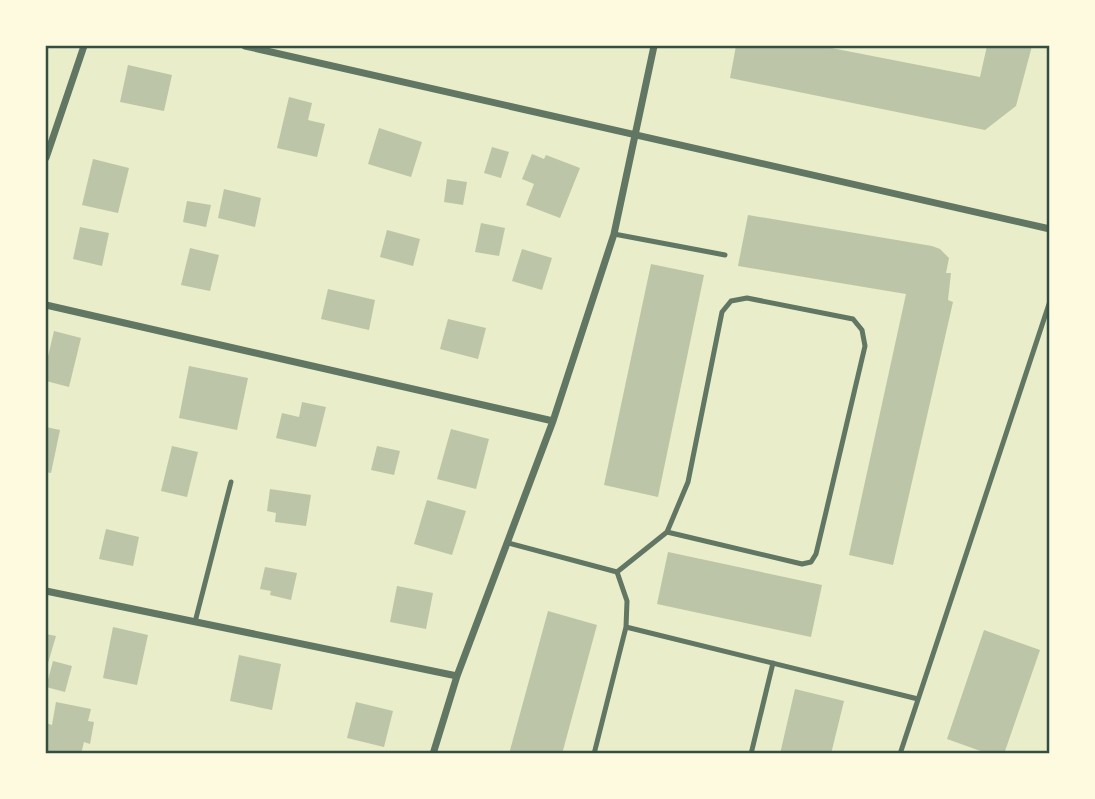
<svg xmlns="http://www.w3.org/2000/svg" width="1095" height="799" font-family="Manrope,sans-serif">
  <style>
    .building { fill: #bcc5a7 }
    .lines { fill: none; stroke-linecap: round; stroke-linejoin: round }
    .service { stroke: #617663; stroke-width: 5 }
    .minor { stroke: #617663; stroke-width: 7 }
    .neatline { fill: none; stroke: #344e41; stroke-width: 2.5 }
  </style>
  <rect width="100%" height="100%" fill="#e9edc9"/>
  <path class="building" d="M736 46H821L980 77 987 46H1032L1016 106 985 130 730 78Z
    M128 65 172 75 164 111 120 102Z
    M289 97 312 103 308 120 325 124 317 157 277 148Z
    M379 128 422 142 411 177 368 164Z
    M492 147 509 152 501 178 484 173Z
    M532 154 544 159 546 155 580 168 560 218 526 205 534 184 522 179Z
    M93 159 129 168 118 213 82 205Z
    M447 179 467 182 463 205 444 202Z
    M224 189 261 198 255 227 218 218Z
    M187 201 211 205 206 227 183 222Z
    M748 215 932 246 940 249 949 258 946 273H951L948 300 953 302 893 565 849 555 906 294 738 266Z
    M481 223 505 228 499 256 475 252Z
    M80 227 109 233 102 266 73 259Z
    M387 230 420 239 413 266 380 257Z
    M190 248 219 255 210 291 181 285Z
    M522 249 552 258 542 290 512 281Z
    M651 264 704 275 658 497 604 485Z
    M328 289 375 300 369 330 321 319Z
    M448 319 486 328 478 359 440 349Z
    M54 331 81 338 69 387 46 381V365Z
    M189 366 248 378 237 430 179 418Z
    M302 402 326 407 316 447 276 438 282 413 299 417Z
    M46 427 60 430 51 473 46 472Z
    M451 429 489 439 476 489 437 479Z
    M172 446 198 452 187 497 161 491Z
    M377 446 400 451 394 475 371 470Z
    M270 489 311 495 306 526 275 522 276 513 267 511Z
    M427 500 466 511 452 555 414 544Z
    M106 529 139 537 133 566 99 559Z
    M668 552 822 585 811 637 657 604Z
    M265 567 297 573 291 600 270 595 271 591 260 589Z
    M397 586 433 593 426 629 390 622Z
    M548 611 597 625 562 754H509Z
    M113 627 148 635 137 685 103 678Z
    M984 630 1040 650 1004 754H989L947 739Z
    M46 634 56 636 46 670Z
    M239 655 281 664 272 710 230 701Z
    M53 661 72 666 65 692 46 687Z
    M795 689 844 701 831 754H780Z
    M56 702 91 709 88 721 94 722 90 744 84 742 81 754 46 752V723L52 725Z
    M356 702 393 711 384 747 347 738Z"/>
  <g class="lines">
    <path class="service" d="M614 234 725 255
      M747 298 853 319 862 330 865 346 826 512 816 554 811 562 802 564 667 532 688 482 722 312 731 301Z
      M508 543 617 572 667 532
      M617 572 627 601 626 627 918 699
      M195 622 231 482
      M594 754 626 627
      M751 754 773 663
      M900 754 1050 301"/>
    <path class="minor" d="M245 46 1050 229
      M46 158 84 46
      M46 305 553 421
      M46 591 457 676
      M433 754 457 676 553 421 614 234 654 46"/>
  </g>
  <rect width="1095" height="799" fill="none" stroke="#fefae0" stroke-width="94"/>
  <rect x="47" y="47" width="1001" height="705" class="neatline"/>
</svg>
